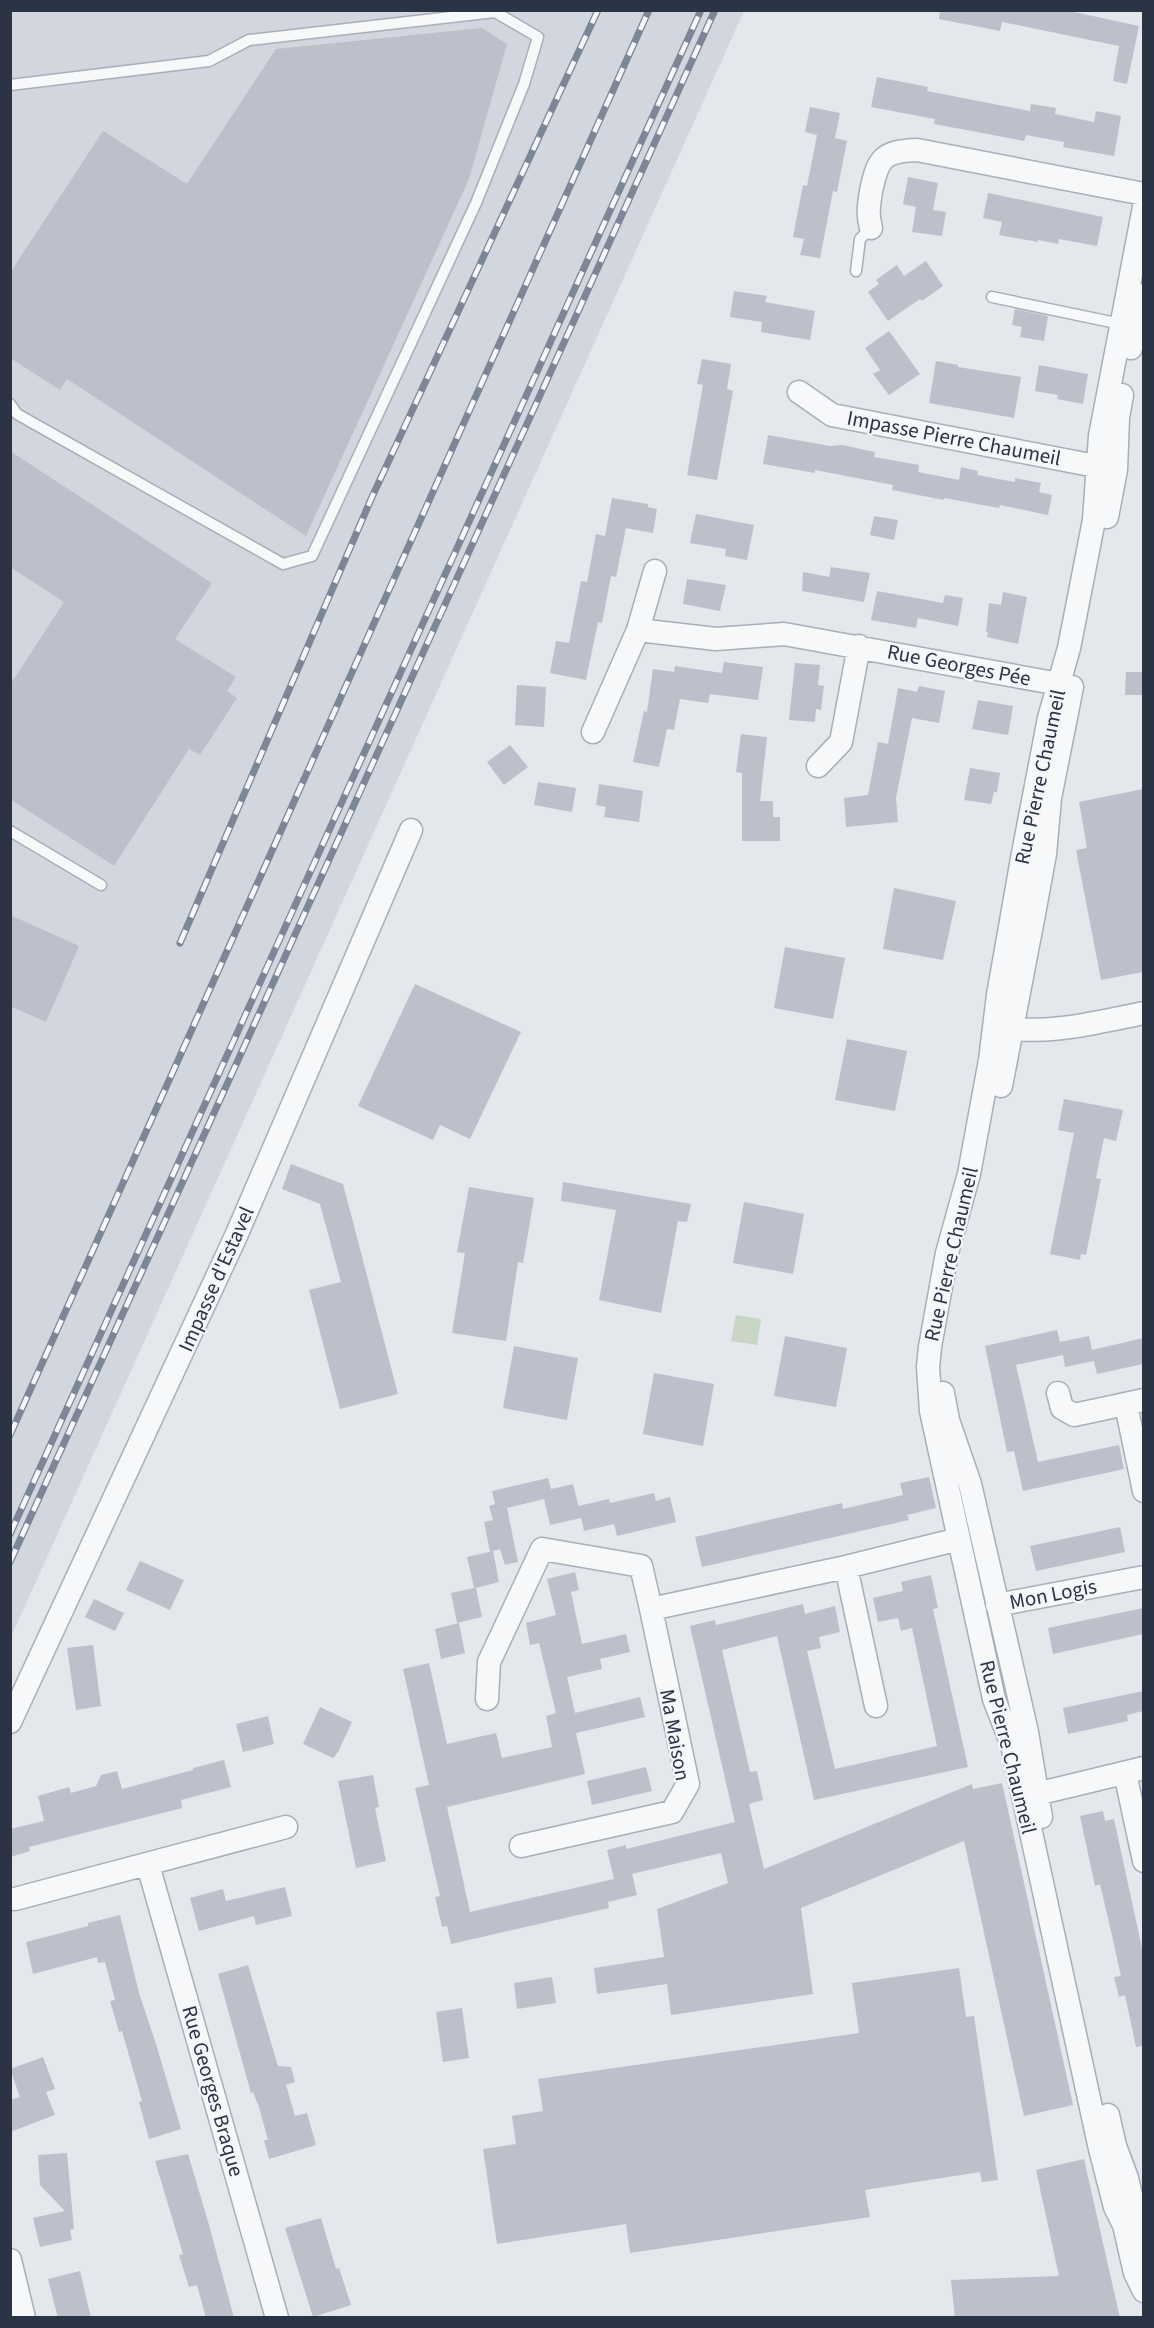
<svg xmlns="http://www.w3.org/2000/svg" width="1154" height="2328" font-family="'Source Sans 3',sans-serif">
  <style>
    .built { fill: #d2d6de }
    .green { fill: #c9d6c5 }
    .building { fill: #bbc0ca }
    .lines { fill: none; stroke-linecap: round; stroke-linejoin: round }
    .lane-casing { stroke: #a9aeb7; stroke-width: 13 }
    .street-casing { stroke: #a9aeb7; stroke-width: 25 }
    .lane { stroke: #f7f8fa; stroke-width: 10 }
    .street { stroke: #f7f8fa; stroke-width: 22 }
    .rail-casing { stroke: #7d8696; stroke-width: 7 }
    .rail { stroke: #f4f6f9; stroke-width: 4.5; stroke-dasharray: 14; stroke-linecap: butt }
    .labels { text-anchor: middle; stroke-width: 4.5; stroke-linejoin: round; paint-order: stroke }
    .street-label { font-size: 21px; fill: #2b3445; stroke: #f4f6f9 }
  </style>
  <rect width="100%" height="100%" fill="#e4e7ec"/>
  <path class="built" d="M11 11H744L11 1637Z"/>
  <path class="green" d="M736 1315 761 1319 757 1345 731 1341Z"/>
  <path class="building" d="M940 10H1065L1139 26 1127 84 1113 81 1119 46 1002 22 1000 31 939 19Z
    M482 28 507 44 469 179 306 536 67 379 60 390 10 358V273L103 131 187 184 276 49Z
    M877 77 928 87 927 91 1030 111 1031 104 1056 108 1055 114 1094 122 1096 111 1121 116 1114 156 1063 147 1064 142 1026 135 1024 141 934 124 935 119 871 107Z
    M810 107 840 113 835 138 847 141 837 192 833 191 820 258 800 255 804 239 793 237 803 185 807 186 817 135 805 132Z
    M908 177 938 183 933 210 946 212 942 236 912 232 916 207 903 204Z
    M988 193 1103 217 1097 246 1059 239 1058 244 1038 240V242L999 235 1002 222 983 218Z
    M926 261 943 286 922 301 920 299 888 321 868 292 879 284 876 280 897 265 904 276Z
    M734 291 767 296 765 302 815 311 810 340 761 332 762 322 730 317Z
    M1015 309 1048 316 1044 341 1020 337 1022 327 1012 325Z
    M889 331 920 374 889 395 873 374 880 370 865 348Z
    M702 359 731 364 727 389 733 391 717 480 687 475 703 385 697 384Z
    M936 361 958 365V367L1021 377 1014 418 929 403Z
    M1039 365 1088 374 1083 404 1057 399 1058 395 1035 391Z
    M768 435 830 446 842 445 875 452 874 457 919 465 918 472 959 480 961 467 978 471 977 475 1015 482V478L1041 483 1039 492 1052 495 1048 515 1000 505 999 508 944 498V500L892 490 893 485 815 470V473L763 464Z
    M10 451 212 583 175 639 236 677 227 691 237 698 200 755 189 749 114 866 10 799V685L64 602 10 567Z
    M612 498 648 504V507L657 509 653 533 626 528 616 577 611 576 602 623 598 622 586 680 550 673 556 641 569 643 581 581 587 582 596 534 605 536Z
    M696 514 754 525 747 560 725 556 726 549 690 543Z
    M874 516 898 520 894 540 870 535Z
    M831 567 870 573 864 602 802 591 803 572 829 577Z
    M687 579 726 585 720 611 683 604Z
    M877 591 943 603 945 595 963 598 958 626 918 618 916 628 871 620Z
    M1003 592 1027 597 1018 644 987 637 988 632H986L989 603 1001 605Z
    M724 662 763 667 758 700 710 694 708 703 680 699 674 730 667 729 659 767 633 762 644 711 647 712 653 669 674 672 675 666 722 673Z
    M795 663 820 665 818 685 824 686 821 710 816 709 815 722 789 720Z
    M1126 672H1143V695H1125Z
    M517 685 546 687 544 727 515 725Z
    M919 686 945 691 939 723 912 718 896 798 898 822 846 827 844 798 868 795 878 742 888 744 898 688 917 692Z
    M978 700 1013 706 1008 735 972 729Z
    M741 734 767 737 760 801H773V817H780V841H742V773L736 772Z
    M510 745 528 767 504 785 487 762Z
    M970 768 1000 773 997 792H994L991 804 964 800Z
    M538 782 576 788 572 812 534 805Z
    M599 784 643 791 639 822 604 817 606 807 596 805Z
    M1143 789V972L1101 980 1076 850 1087 848 1079 802Z
    M894 888 956 901 943 960 883 949Z
    M10 915 79 946 46 1022 10 1006Z
    M785 947 845 958 833 1019 774 1008Z
    M415 984 521 1032 470 1139 440 1125 433 1140 358 1106Z
    M847 1039 907 1051 895 1111 835 1100Z
    M1064 1099 1123 1110 1116 1141 1104 1138 1096 1178 1101 1179 1086 1255 1081 1254 1080 1260 1050 1254 1074 1133 1058 1130Z
    M291 1164 343 1184 398 1394 340 1409 309 1290 341 1282 320 1204 282 1189Z
    M563 1182 691 1204 687 1222 678 1221 661 1313 599 1300 616 1210 561 1201Z
    M469 1187 534 1198 523 1263 518 1262 506 1341 452 1333 465 1253 457 1252Z
    M744 1202 804 1214 793 1274 733 1263Z
    M1057 1330 1060 1342 1089 1336 1092 1350 1143 1338V1364L1097 1374 1094 1361 1065 1367 1063 1355 1016 1365 1038 1462 1119 1445 1124 1469 1023 1491 1014 1451 1007 1452 985 1346Z
    M785 1336 847 1348 836 1407 774 1396Z
    M514 1346 578 1358 567 1420 503 1408Z
    M654 1373 714 1384 703 1446 643 1434Z
    M929 1477 936 1508 907 1515 909 1520 702 1567 695 1537 825 1507 842 1503 843 1509 903 1495 900 1483Z
    M548 1478 551 1489 573 1484 581 1516 578 1506 609 1499 610 1503 654 1493 656 1501 670 1497 676 1522 617 1536 614 1524 584 1531 581 1518 550 1525 544 1499 507 1508 518 1562 505 1565 500 1549 490 1552 484 1522 493 1520 489 1506 495 1504 492 1491Z
    M1120 1527 1125 1552 1036 1571 1030 1546Z
    M493 1551 499 1582 476 1588 482 1617 457 1623 451 1593 474 1588 467 1557Z
    M140 1561 184 1580 170 1610 126 1590Z
    M575 1572 579 1590 571 1592 582 1644 626 1634 630 1652 600 1659 602 1669 567 1677 575 1713 640 1697 645 1717 576 1733 585 1774 447 1807 470 1912 614 1879 607 1850 626 1845V1849L735 1822 690 1626 715 1620 716 1625 803 1604 805 1614 835 1606 840 1632 819 1637 821 1648 807 1651 835 1769 937 1746 912 1628 901 1631 898 1618 878 1622 873 1598 903 1591 901 1582 931 1575 938 1608 933 1609 968 1767 814 1800 777 1636 722 1650 750 1772 757 1771 763 1800 749 1804 764 1869 972 1784 973 1789 1002 1783 1073 2105 1024 2116 964 1841 801 1908 813 1994 671 2015 667 1984 597 1994 594 1968 664 1957 657 1909 728 1883 721 1853 632 1874 637 1895 608 1902 609 1908 451 1944 447 1926 442 1927 435 1897 440 1896 415 1788 429 1785 403 1669 429 1663 447 1744 496 1733 502 1758 552 1747 546 1716 556 1713 539 1643 530 1645 526 1623 556 1615 547 1579Z
    M94 1599 124 1613 115 1631 85 1617Z
    M1143 1608V1634L1053 1654 1048 1628Z
    M459 1623 465 1653 441 1659 435 1629Z
    M93 1645 101 1706 76 1710 67 1648Z
    M1143 1691V1711L1127 1715 1128 1721 1068 1734 1063 1708Z
    M320 1707 352 1722 338 1752 333 1758 303 1744Z
    M268 1716 274 1744 243 1752 236 1724Z
    M224 1760 231 1787 181 1800 182 1808 29 1847 30 1851 10 1857V1829L44 1821 38 1796 69 1787 71 1793 96 1786 101 1775 117 1771 122 1789 193 1770V1768Z
    M646 1767 652 1791 592 1805 587 1781Z
    M373 1775 379 1807 375 1808 386 1861 356 1868 338 1781Z
    M1103 1811 1105 1821 1114 1819 1143 1953V2046L1136 2047 1125 1995 1119 1997 1114 1977 1121 1976 1111 1931 1100 1884 1095 1886 1080 1816Z
    M285 1887 292 1916 256 1925 254 1916 199 1931 190 1898 223 1889 226 1901Z
    M120 1915 139 1993 156 2044 181 2129 149 2139 139 2102 142 2101 122 2031 119 2032 110 2001 115 2000 105 1962 98 1963 97 1957 33 1974 26 1942 88 1926V1923Z
    M248 1965 278 2066 291 2067 295 2082 286 2085 295 2116 307 2113 316 2145 269 2159 264 2140H268L259 2107 253 2092 251 2093 218 1974Z
    M959 1968 966 2017 974 2016 998 2180 982 2182 980 2172 865 2190 870 2217 630 2253 626 2224 497 2244 483 2149 516 2144 512 2116 543 2111 538 2079 859 2033 852 1983Z
    M552 1977 556 2003 517 2009 514 1983Z
    M462 2008 469 2058 443 2062 436 2012Z
    M43 2057 55 2089 46 2092 55 2115 10 2132V2100L20 2097 10 2069Z
    M67 2153 74 2229 70 2230 72 2240 40 2247 33 2218 65 2211 40 2185 38 2155Z
    M188 2154 209 2225 234 2318H206L197 2285 189 2287 179 2255 183 2254 155 2161Z
    M1084 2159 1120 2318H955L951 2280 1059 2276 1036 2170Z
    M321 2218 336 2269 339 2268 351 2305 313 2317 285 2228Z
    M80 2271 91 2318H58L48 2279Z"/>
  <g class="lines">
    <g class="lane-casing">
      <path id="lane" d="M10 85 209 61 249 40 495 12 538 37 524 84 476 203 312 556 283 564 17 414 10 404
        M856 271 860 239 871 228
        M992 297 1121 324
        M10 831 101 885"/>
    </g>
    <g class="street-casing">
      <path id="street" d="M1144 207 1100 436 1094 520 1069 648 1049 718 1023 853 998 995 990 1060 969 1174 947 1253 930 1347 928 1367 931 1411 994 1699 1012 1745 1100 2149 1115 2207 1124 2225 1135 2273 1144 2291
        M871 228C867 214 869 205 871 191 878 159 882 151 917 150L1144 194
        M1131 348 1144 295
        M799 392 832 415 1111 469
        M1107 517 1116 470 1118 418 1122 395
        M638 630 655 571
        M593 732 638 630 716 639 784 634 1059 684
        M818 766 841 742 859 646
        M1000 1027C1047 1036 1097 1022 1144 1013
        M1001 1086 1034 914 1045 854 1050 798 1072 687
        M943 1393 948 1420 970 1484 1027 1732 1041 1817
        M1058 1393 1062 1408 1074 1415 1144 1400
        M1126 1405 1144 1491
        M846 1567 876 1706
        M997 1605 1144 1577
        M487 1699 489 1662 542 1549 641 1566 651 1609
        M10 1722 236 1236 411 830
        M1125 1773 1144 1861
        M1024 1797 1144 1768
        M521 1846 672 1812 688 1784 651 1609 846 1567 959 1539
        M148 1865 277 2318
        M15 1899 286 1827
        M1108 2115 1115 2146 1127 2178 1142 2242
        M10 2260 24 2318"/>
    </g>
    <use href="#lane" class="lane"/>
    <use href="#street" class="street"/>
    <g class="rail-casing">
      <path id="rail" d="M180 943 372 497 598 10
        M10 1435 649 10
        M10 1534 701 10
        M10 1562 715 10"/>
    </g>
    <use href="#rail" class="rail"/>
  </g>
  <g class="labels">
    <g class="street-label">
      <text transform="translate(954 438) rotate(11)" y="7">Impasse Pierre Chaumeil</text>
      <text transform="translate(959 665) rotate(11)" y="7">Rue Georges Pée</text>
      <text transform="translate(1040 777) rotate(-78)" y="7">Rue Pierre Chaumeil</text>
      <text transform="translate(951 1254) rotate(-77)" y="7">Rue Pierre Chaumeil</text>
      <text transform="translate(216 1279) rotate(-66)" y="7">Impasse d'Estavel</text>
      <text transform="translate(1053 1594) rotate(-11)" y="7">Mon Logis</text>
      <text transform="translate(675 1735) rotate(80)" y="7">Ma Maison</text>
      <text transform="translate(1008 1747) rotate(76)" y="7">Rue Pierre Chaumeil</text>
      <text transform="translate(213 2091) rotate(74)" y="7">Rue Georges Braque</text>
    </g>
  </g>
  <rect width="1154" height="2328" fill="none" stroke="#2b3445" stroke-width="24"/>
</svg>
